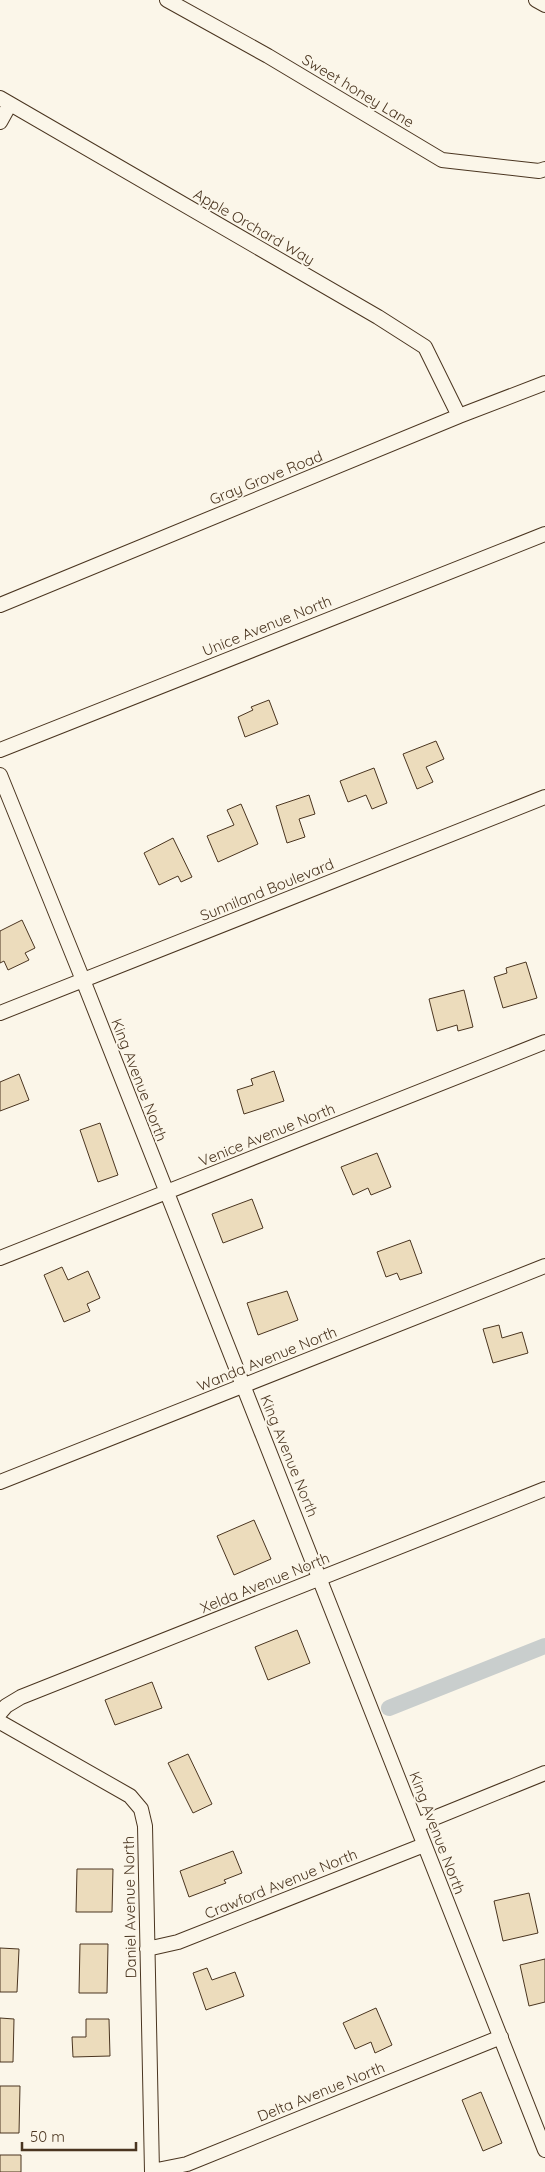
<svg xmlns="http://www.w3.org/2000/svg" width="545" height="2172" font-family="Quicksand,sans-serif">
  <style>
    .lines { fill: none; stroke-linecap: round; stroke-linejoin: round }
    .canal { stroke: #c9cecd; stroke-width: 16 }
    .building { fill: #ecdcbc; stroke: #4a3520 }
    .street-casing { stroke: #4a3520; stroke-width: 16 }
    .street { stroke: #fbf6e9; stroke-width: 14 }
    .labels { text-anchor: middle; stroke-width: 4; stroke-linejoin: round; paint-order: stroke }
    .street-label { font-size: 15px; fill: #4a3520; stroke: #fbf6e9 }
  </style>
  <rect width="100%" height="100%" fill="#fbf6e9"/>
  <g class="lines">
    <path class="canal" d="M389 1708 545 1646"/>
  </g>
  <path class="building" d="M269 700 278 724 245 737 238 717 253 710 251 707Z
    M436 741 444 759 426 767 433 782 417 789 403 754Z
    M374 768 387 803 372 809 366 795 348 802 340 781Z
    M309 795 315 814 299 819 305 837 287 843 276 806Z
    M241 804 258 844 218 862 207 836 234 825 227 810Z
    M173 838 192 877 181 882 178 876 159 885 144 853Z
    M22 920 35 948 25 953 29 960 8 970 4 961 0 963V931Z
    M526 962 537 998 503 1008 494 977 507 973 506 968Z
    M464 990 473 1027 458 1031 457 1025 437 1031 429 999Z
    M274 1071 284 1101 244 1114 237 1090 253 1085 251 1079Z
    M19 1074 29 1100 0 1111V1082Z
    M100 1123 118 1175 98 1182 80 1130Z
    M377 1153 391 1187 371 1195 368 1188 353 1195 341 1167Z
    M252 1199 263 1228 223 1243 212 1214Z
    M410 1240 422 1273 400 1280 397 1273 386 1277 377 1252Z
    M62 1267 68 1280 88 1271 100 1298 87 1304 90 1311 64 1322 44 1275Z
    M287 1291 298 1320 258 1335 247 1303Z
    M499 1325 502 1338 522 1332 528 1353 493 1363 483 1329Z
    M254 1520 271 1559 234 1575 217 1536Z
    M297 1630 310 1663 268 1680 255 1647Z
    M152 1682 162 1708 115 1725 105 1700Z
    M188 1754 212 1804 193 1813 168 1763Z
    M233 1851 242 1873 224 1880 226 1883 189 1897 180 1871Z
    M77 1869H113L112 1912H76Z
    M529 1893 538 1933 503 1941 494 1901Z
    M80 1944H108L107 1993H79Z
    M0 1948 19 1949 17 1992H0Z
    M545 1959V2002L529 2006 520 1965Z
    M207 1968 212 1980 235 1972 244 1996 206 2010 193 1973Z
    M376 2008 392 2045 375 2053 371 2042 355 2049 343 2023Z
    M0 2018 14 2019 13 2062H0Z
    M86 2019H109L110 2056 73 2057 72 2037H86Z
    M0 2086H20L19 2133H0Z
    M481 2092 502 2143 483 2151 462 2100Z
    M0 2155H21V2172H0Z"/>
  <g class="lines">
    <g class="street-casing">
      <path id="street" d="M167 0 268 56 442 160 539 171 545 169
        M536 0 545 5
        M0 98 378 317 425 347 459 416
        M0 122 10 104
        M0 605 459 416 545 383
        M0 750 545 534
        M0 775 83 980 545 2150
        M0 1013 545 797
        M0 1258 545 1042
        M0 1482 545 1266
        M0 1713 6 1706 21 1697 545 1489
        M0 1722 130 1796 141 1809 145 1826 152 2172
        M417 1825 545 1773
        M147 1949 178 1942 424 1845
        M152 2171 187 2164 501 2037"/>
    </g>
    <use href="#street" class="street"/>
  </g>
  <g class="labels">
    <g class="street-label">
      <text transform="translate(358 91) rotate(31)" y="5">Sweet honey Lane</text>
      <text transform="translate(254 227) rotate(30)" y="5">Apple Orchard Way</text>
      <text transform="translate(266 478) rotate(-22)" y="5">Gray Grove Road</text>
      <text transform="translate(267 626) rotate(-22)" y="5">Unice Avenue North</text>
      <text transform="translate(267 890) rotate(-22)" y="5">Sunniland Boulevard</text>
      <text transform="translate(139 1080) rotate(69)" y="5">King Avenue North</text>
      <text transform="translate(267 1135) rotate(-22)" y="5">Venice Avenue North</text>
      <text transform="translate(267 1359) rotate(-22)" y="5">Wanda Avenue North</text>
      <text transform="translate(289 1456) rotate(68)" y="5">King Avenue North</text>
      <text transform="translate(265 1583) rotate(-22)" y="5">Xelda Avenue North</text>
      <text transform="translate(437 1833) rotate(69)" y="5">King Avenue North</text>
      <text transform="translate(281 1884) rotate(-22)" y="5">Crawford Avenue North</text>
      <text transform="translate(130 1907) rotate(-91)" y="5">Daniel Avenue North</text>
      <text transform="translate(321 2092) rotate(-22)" y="5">Delta Avenue North</text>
    </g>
  </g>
  <path d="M22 2142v8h114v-8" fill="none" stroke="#4a3520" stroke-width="2.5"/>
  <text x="30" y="2142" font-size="15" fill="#4a3520" stroke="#fbf6e9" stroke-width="4" paint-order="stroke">50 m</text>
</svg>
